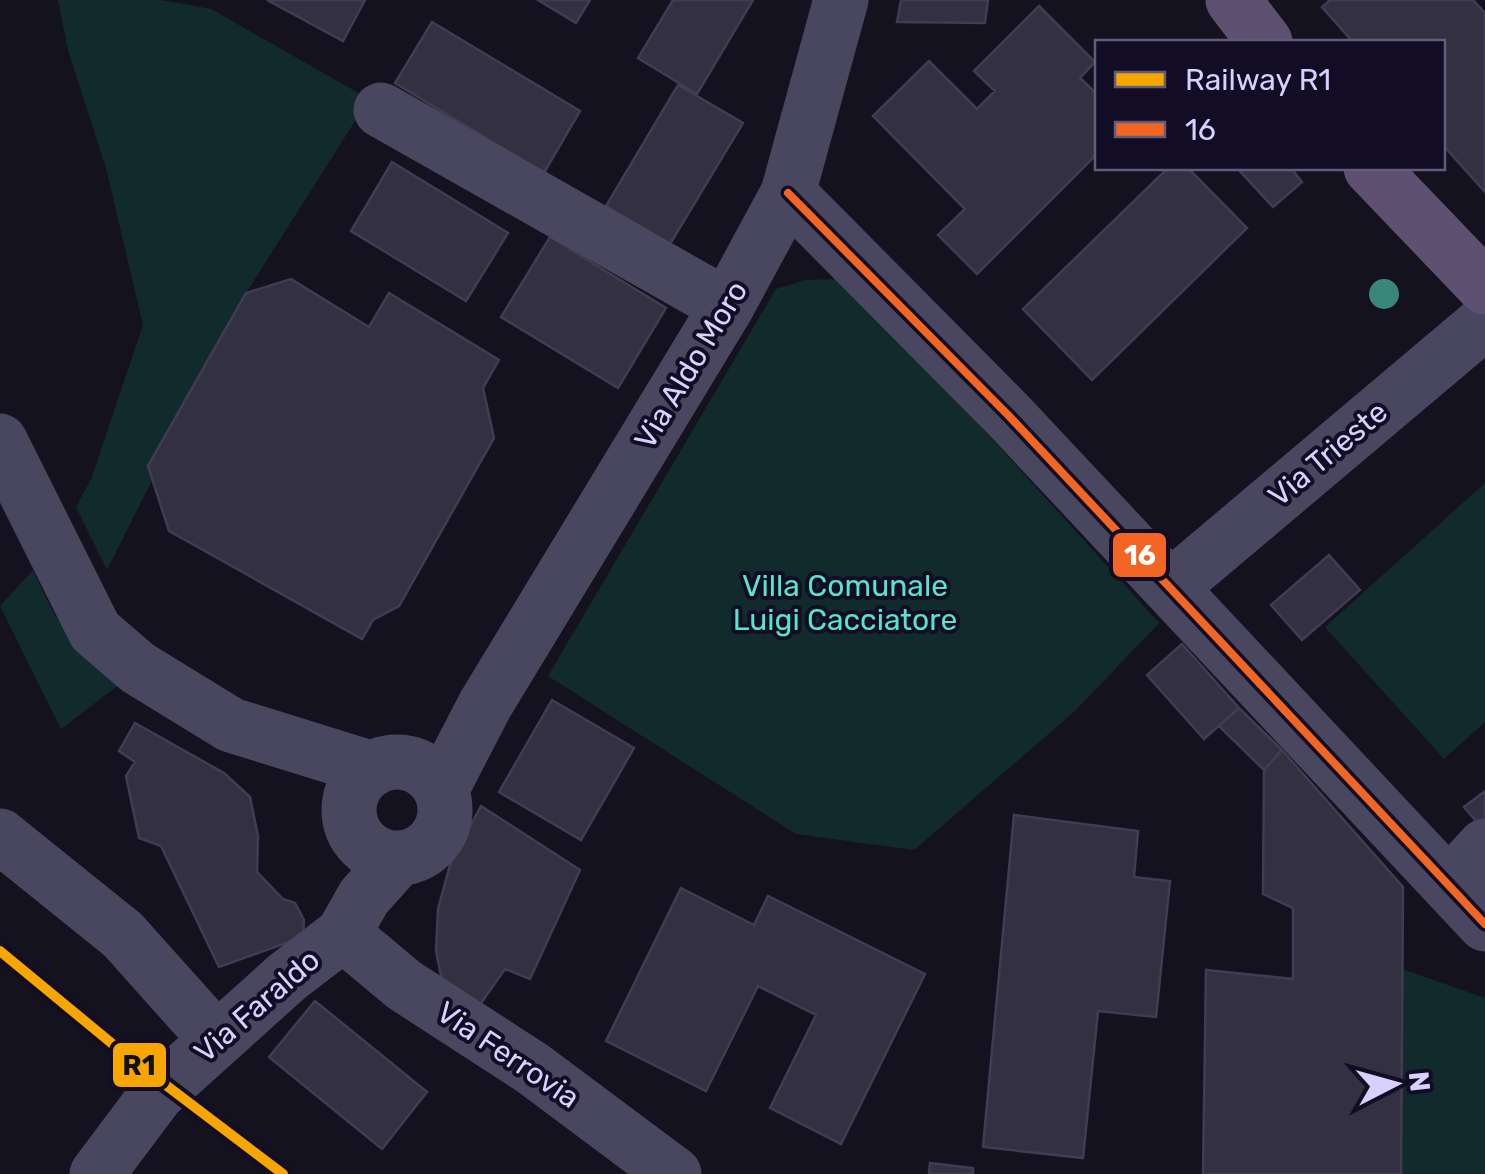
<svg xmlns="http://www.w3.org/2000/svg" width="1485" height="1174" font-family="Rubik,sans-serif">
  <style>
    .green { fill: #112b2d }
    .building { fill: #333041; stroke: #413c54; stroke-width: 2.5 }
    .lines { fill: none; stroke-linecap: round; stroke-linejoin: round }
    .minor { stroke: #494660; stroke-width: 55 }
    .major { stroke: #5e5071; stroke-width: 55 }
    .bus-1-casing { stroke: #120d24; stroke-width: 15 }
    .bus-1 { stroke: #f26522; stroke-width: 8 }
    .rail-1-casing { stroke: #120d24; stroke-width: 18 }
    .rail-1 { stroke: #f7a600; stroke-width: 10 }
    .tree { fill: #39877b }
    .labels { text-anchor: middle; stroke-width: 8; stroke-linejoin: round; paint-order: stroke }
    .street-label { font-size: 30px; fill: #d8d0ff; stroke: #120d24 }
    .park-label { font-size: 30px; fill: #56e6c7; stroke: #120d24 }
    .line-badge { stroke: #120d24; stroke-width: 4 }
    .badge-label { font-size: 28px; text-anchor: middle; font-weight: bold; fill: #fff }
    .pale-badge-label { font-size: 28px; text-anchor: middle; font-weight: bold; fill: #111 }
  </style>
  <rect width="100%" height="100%" fill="#15121f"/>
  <path class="green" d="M58 0H161L211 9 369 99 246 293 107 570 76 507 92 477 143 325 106 168 68 50Z
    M847 279 1159 623 1075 711 914 850 796 834 548 676 776 289 806 280Z
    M1485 483V722L1444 759 1325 627Z
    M33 570C58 627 72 647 124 681L61 729 0 606Z
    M1402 969 1485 998V1174H1401Z"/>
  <path class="building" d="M267 0H365L343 41Z
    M538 0H590L576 23Z
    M673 0H753L697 94 638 58Z
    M901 0H988L985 23 897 22Z
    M1330 0H1473L1485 13V192L1442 144V42H1353L1322 7Z
    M1039 6 1095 62 1080 78 1098 95V153L977 274 938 235 965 209 873 116 929 61 977 109 995 91 974 71Z
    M432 22 580 111 544 173 395 83Z
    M678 85 743 123 670 244 606 206Z
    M392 162 508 233 466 301 351 231Z
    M1168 168H1188L1247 228 1092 380 1023 309Z
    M1237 168H1291L1302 182 1273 207Z
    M550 237 666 308 618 388 501 317Z
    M291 279 369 327 389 293 499 360 483 388 494 438 399 606 373 620 362 639 169 531 148 466 246 293Z
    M1329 555 1360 590 1302 640 1271 605Z
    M1182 644 1239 708 1204 739 1147 675Z
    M552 700 634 748 581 840 499 792Z
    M1239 708 1282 750 1264 770 1219 726Z
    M135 723 224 773 250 797 258 836 257 872 283 899 295 903 304 920 303 937 219 967 161 846 139 838 126 776 135 762 119 751Z
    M1282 750 1403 887 1401 1174H1203L1206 970 1293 979V908L1263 894 1264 770Z
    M1485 791V825L1482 828 1464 807Z
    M481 806 580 870 530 979 505 969 481 1003 444 991 436 951 438 909 450 865Z
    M1014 815 1138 831 1134 877 1170 881 1156 1017 1098 1011 1083 1158 983 1147Z
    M681 888 754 925 768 896 925 974 841 1144 770 1108 816 1015 758 986 706 1091 606 1041Z
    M315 1001 427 1092 382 1149 269 1057Z
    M930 1163 973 1168V1174H929Z"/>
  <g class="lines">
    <path class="minor" d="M381 110 727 306
      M788 193 1009 416 1485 924
      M0 441 95 631 138 668 231 725 373 769
      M1171 587 1485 322
      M349 810a48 48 0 1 1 96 0a48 48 0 1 1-96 0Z
      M441 790 485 705 727 306 788 193 841 0
      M0 836 123 935 216 1039
      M1449 885 1485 846
      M343 934 404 985 532 1068 674 1174
      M97 1174 157 1094 287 977 343 934 364 897 399 858"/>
    <path class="major" d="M1233 0 1265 42
      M1371 168 1485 287"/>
    <g class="bus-1-casing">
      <path id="bus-1" d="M788 193 1009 416 1485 924"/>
    </g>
    <use href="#bus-1" class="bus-1"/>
    <g class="rail-1-casing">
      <path id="rail-1" d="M0 951 121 1051 283 1174"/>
    </g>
    <use href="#rail-1" class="rail-1"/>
  </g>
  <circle class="tree" cx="1384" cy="294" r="15"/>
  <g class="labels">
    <g class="street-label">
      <text transform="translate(691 365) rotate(-59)" y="10">Via Aldo Moro</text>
      <text transform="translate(1328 454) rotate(-40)" y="10">Via Trieste</text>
      <text transform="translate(257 1006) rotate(-41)" y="10">Via Faraldo</text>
      <text transform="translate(508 1055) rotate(34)" y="10">Via Ferrovia</text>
    </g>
    <g class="park-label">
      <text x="845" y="596">Villa Comunale<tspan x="845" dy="34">Luigi Cacciatore</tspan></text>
    </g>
  </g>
  <g class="line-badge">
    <rect x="1111" y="531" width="57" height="48" rx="10" fill="#f26522"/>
    <rect x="111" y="1041" width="57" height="48" rx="10" fill="#f7a600"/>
  </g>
  <g class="badge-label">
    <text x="1140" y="565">16</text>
  </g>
  <g class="pale-badge-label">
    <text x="139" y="1075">R1</text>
  </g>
  <rect x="1095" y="40" width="350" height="130" fill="#120d24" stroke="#615b7c" stroke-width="2.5"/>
  <rect x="1115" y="72" width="50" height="15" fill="#f7a600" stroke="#615b7c" stroke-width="2.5"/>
  <text x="1185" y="90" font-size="30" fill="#d8d0ff">Railway R1</text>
  <rect x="1115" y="122" width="50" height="15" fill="#f26522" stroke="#615b7c" stroke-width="2.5"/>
  <text x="1185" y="140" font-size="30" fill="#d8d0ff">16</text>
  <g transform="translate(1395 1084) rotate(84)" stroke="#120d24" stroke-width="8" paint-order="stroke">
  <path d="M0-8L18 38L0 25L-18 38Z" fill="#d8d0ff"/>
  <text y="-15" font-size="28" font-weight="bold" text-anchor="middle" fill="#d8d0ff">N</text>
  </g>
</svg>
